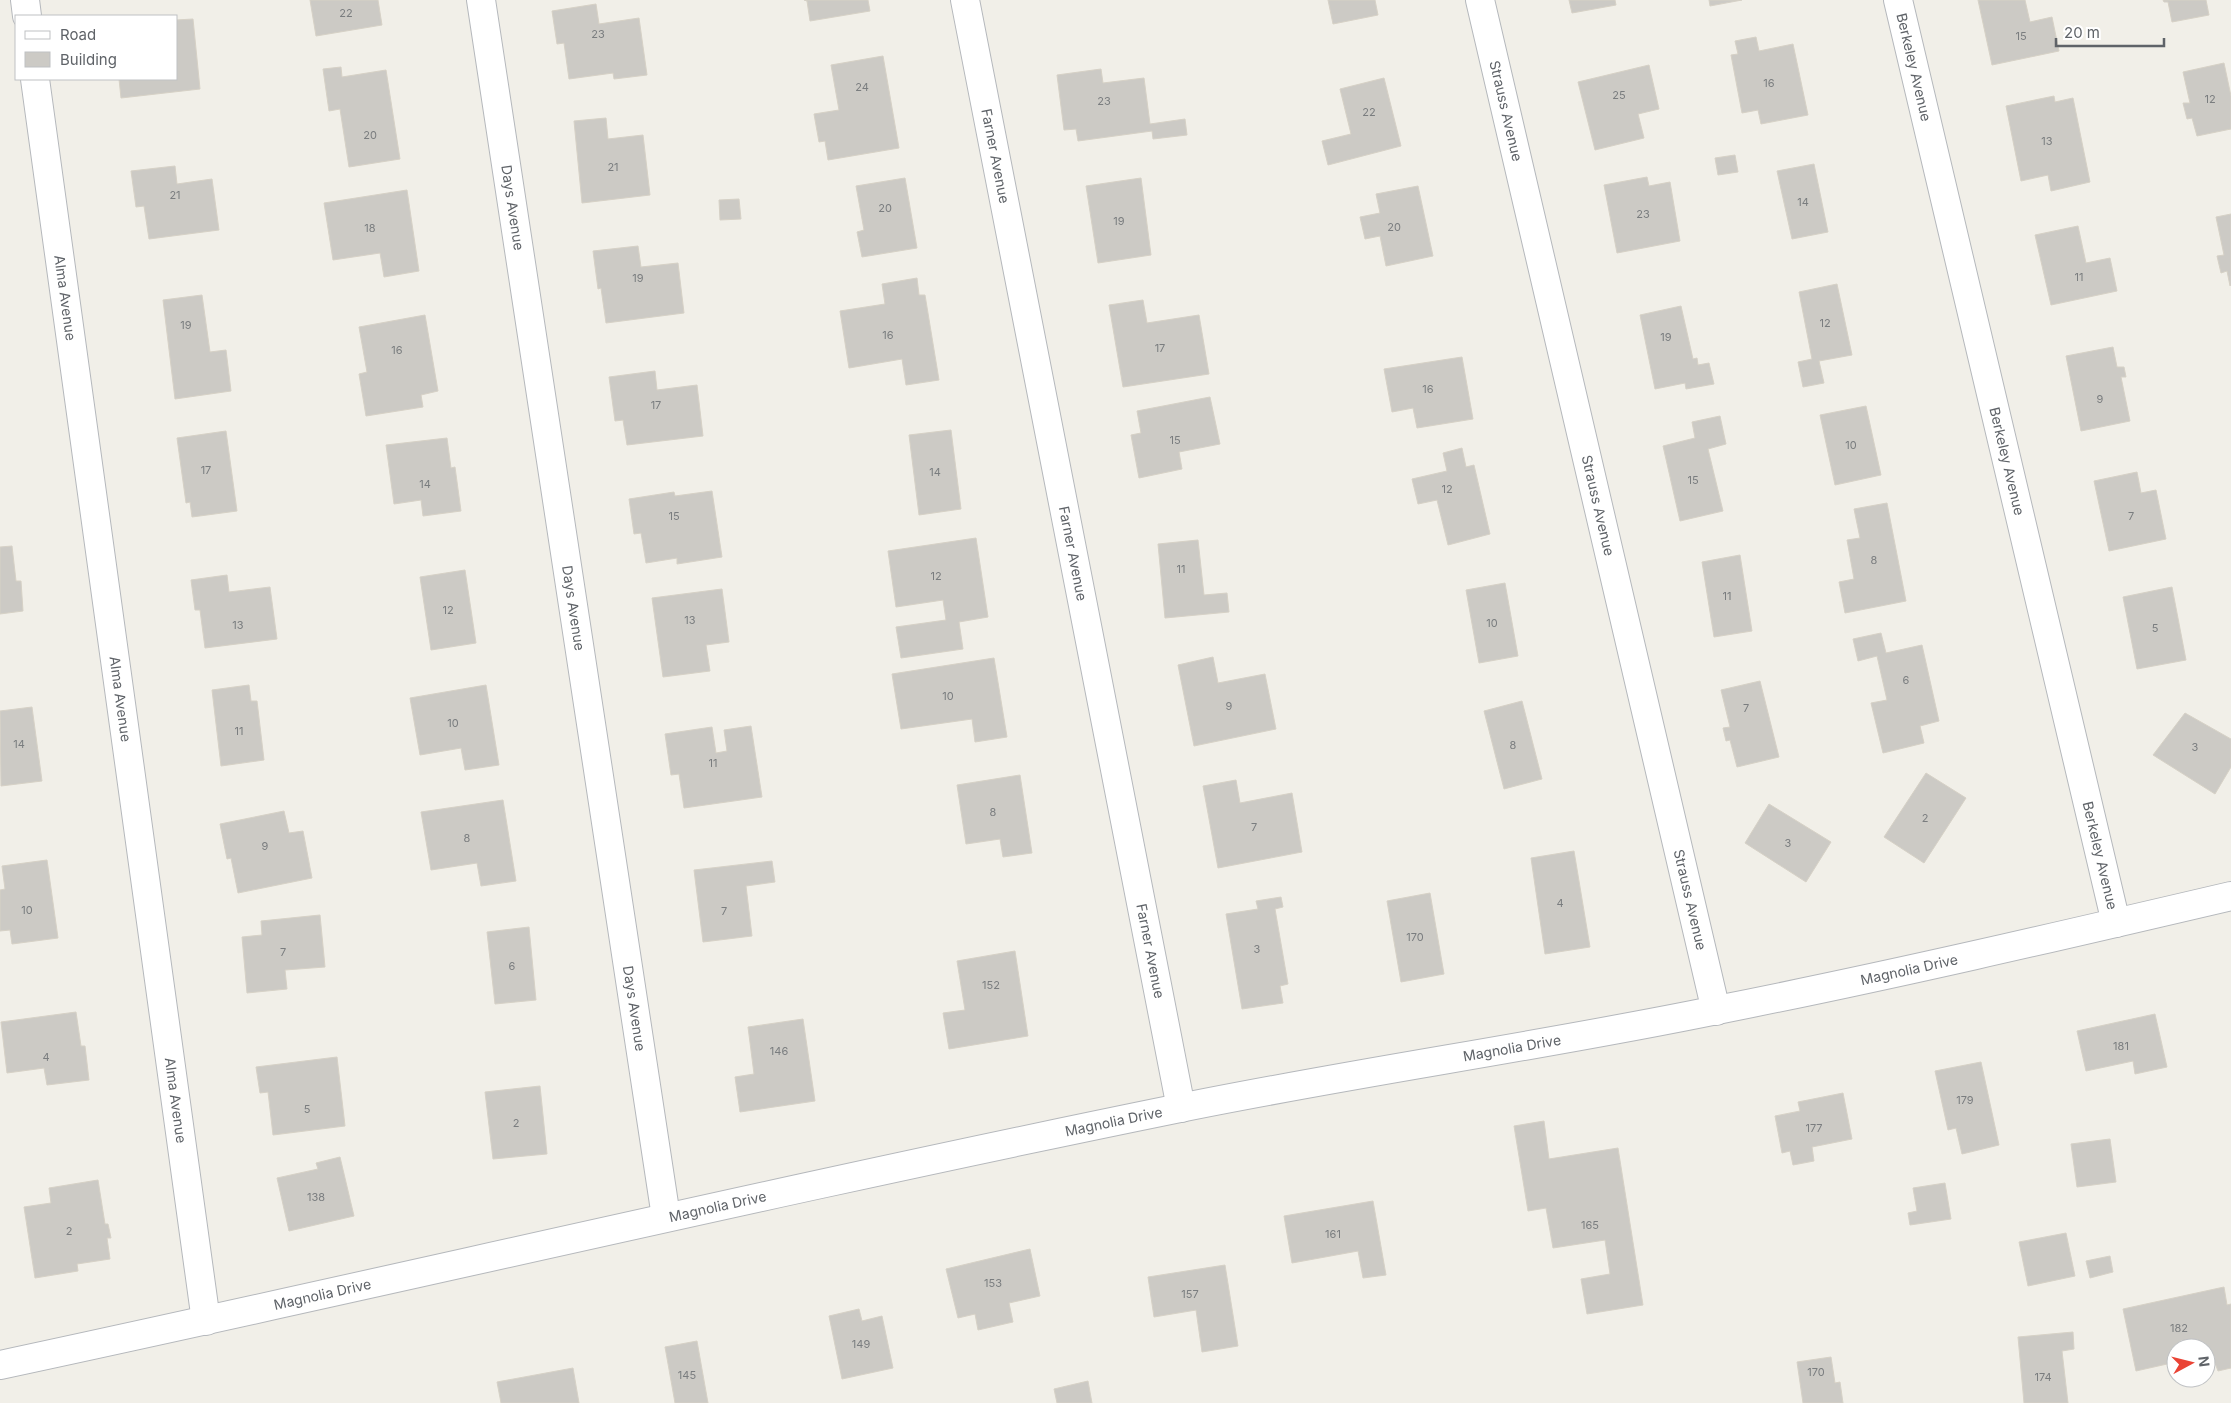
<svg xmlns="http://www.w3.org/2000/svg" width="2231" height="1403" font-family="Inter,sans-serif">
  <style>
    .building { fill: #cccac5; stroke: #d6d1c6 }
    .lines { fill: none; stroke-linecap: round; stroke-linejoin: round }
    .minor-casing { stroke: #b5b8bc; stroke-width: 30 }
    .minor { stroke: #fff; stroke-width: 28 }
    .labels { text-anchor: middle; stroke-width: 4.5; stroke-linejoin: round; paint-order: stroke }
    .number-label { font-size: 11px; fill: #7a7d7f }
    .street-label { font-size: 14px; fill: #5f6368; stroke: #fff }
  </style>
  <rect width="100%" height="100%" fill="#f1efe8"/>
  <path class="building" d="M310 0H378L382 25 316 36Z
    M804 0H868L870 11 810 21 807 1Z
    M1328 0H1375L1378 15 1333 24Z
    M1569 0H1615L1616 5 1572 13Z
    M1709 0H1742L1710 6Z
    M1978 0H2025L2030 22 2052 17 2059 51 1992 65Z
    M2163 0H2206L2209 15 2172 22 2168 2H2164Z
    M596 4 599 24 639 18 647 75 614 79 613 73 569 79 564 43 557 44 552 11Z
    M193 19 200 89 121 98 119 79H176V20Z
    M1756 37 1759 51 1793 44 1808 115 1761 124 1758 110 1742 113 1731 55 1738 54 1735 41Z
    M883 56 899 148 828 160 825 141 819 142 814 114 839 110 831 65Z
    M2224 63 2231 96V129L2197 136 2192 118 2187 119 2183 103H2190L2183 72Z
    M1649 65 1659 109 1638 114 1644 138 1595 150 1578 82Z
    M341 67 342 77 386 70 400 159 349 167 340 109 329 111 323 69Z
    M1101 69 1103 83 1144 78 1150 124 1185 119 1187 135 1153 139 1152 131 1078 141 1076 129 1064 130 1057 75Z
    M1384 78 1401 146 1328 165 1322 141 1351 134 1340 89Z
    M2054 96 2055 102 2073 98 2090 182 2051 191 2048 175 2021 181 2006 106Z
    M606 118 608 139 643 135 650 195 582 203 574 121Z
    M1735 155 1738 172 1718 175 1715 158Z
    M1814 164 1828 232 1792 239 1777 171Z
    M175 166 177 184 212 179 219 230 149 239 144 206 136 207 131 171Z
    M1647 177 1649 186 1670 182 1680 241 1617 253 1604 185Z
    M905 178 917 248 862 257 857 232 864 230 856 186Z
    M1141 178 1151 255 1098 263 1086 186Z
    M1418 186 1433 256 1386 266 1380 236 1365 239 1360 217 1380 213 1376 194Z
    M407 190 419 271 384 277 380 253 333 260 324 203Z
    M739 199 741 219 720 220 719 200Z
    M2231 214V285L2230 286 2227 271 2221 273 2217 256 2224 255 2216 217Z
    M2078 226 2086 263 2110 258 2117 291 2051 305 2035 235Z
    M638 246 641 267 678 263 684 313 606 323 601 288 598 289 593 251Z
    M917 278 919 295H925L939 380 906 385 902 359 849 368 840 311 885 304 882 284Z
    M1837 284 1852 355 1819 361 1824 383 1803 387 1798 362 1812 359 1799 292Z
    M202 295 210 352 226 350 231 391 175 399 163 300Z
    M1143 300 1147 323 1199 315 1209 374 1123 387 1109 305Z
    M1681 306 1693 359 1697 358 1698 365 1709 363 1714 384 1686 389 1685 383 1655 389 1640 315Z
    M425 315 438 391 421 395 423 407 366 416 359 374 367 372 359 327Z
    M2113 347 2117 367H2124L2126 377H2121L2130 421 2081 431 2066 356Z
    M1462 357 1473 419 1417 428 1413 408 1392 412 1384 369Z
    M655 371 657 390 697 385 703 436 627 445 623 420 615 421 609 377Z
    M1210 397 1220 444 1179 452 1182 469 1139 478 1131 435 1141 433 1137 411Z
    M1866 406 1881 475 1835 485 1820 415Z
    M1720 416 1726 444 1708 449 1723 511 1680 521 1663 446 1695 438 1692 422Z
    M951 430 961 509 919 515 909 435Z
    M226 431 237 511 192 517 190 502 186 503 177 438Z
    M447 438 451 468 455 467 461 511 423 516 421 500 394 504 386 445Z
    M1462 448 1466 467 1474 465 1490 534 1448 545 1437 500 1418 504 1412 479 1447 471 1443 453Z
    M2137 472 2141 493 2156 490 2166 539 2109 551 2094 481Z
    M712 491 722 557 677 564V558L646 563 641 533 634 534 629 499 674 492 675 496Z
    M1887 503 1906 601 1845 613 1839 582 1854 579 1847 540 1860 538 1854 509Z
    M976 538 988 617 959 622 963 649 901 658 896 627 946 620 943 600 896 607 888 551Z
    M1198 540 1204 595 1227 593 1229 612 1165 618 1158 544Z
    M12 546 16 581H21L23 611 0 614V547Z
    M1740 555 1752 631 1714 637 1702 562Z
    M465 570 476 643 431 650 420 577Z
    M227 575 229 592 270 587 277 639 205 648 200 610H195L191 580Z
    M1505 583 1518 656 1479 663 1466 590Z
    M2172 587 2186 660 2137 669 2123 597Z
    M722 589 729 642 706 645 710 671 663 677 652 598Z
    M1881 633 1886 653 1922 645 1939 721 1920 726 1924 743 1883 753 1871 703 1887 700 1877 656 1858 661 1853 639Z
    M1213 657 1218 683 1265 674 1276 729 1194 746 1178 665Z
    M994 658 1007 737 975 742 972 719 901 729 892 674Z
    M1760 681 1779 757 1737 767 1730 740 1726 741 1723 728 1730 727 1721 690Z
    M249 685 251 701H257L264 760 221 766 212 690Z
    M486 685 499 765 465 770 461 748 420 755 410 698Z
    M1522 701 1542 779 1504 789 1484 711Z
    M32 707 42 781 1 786 0 711Z
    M2185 713 2231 739V767L2215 794 2153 755Z
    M751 726 762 797 684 808 679 774 671 775 665 734 712 727 716 753 727 751 724 730Z
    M1926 773 1966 798 1924 863 1884 837Z
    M1020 775 1032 853 1003 857 1000 839 966 844 957 785Z
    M1236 780 1240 803 1292 793 1302 852 1218 868 1203 786Z
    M503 800 516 881 481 886 477 863 431 870 421 812Z
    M1769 804 1831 842 1806 882 1745 843Z
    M284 811 289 833 303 831 312 878 238 893 231 858 227 859 220 824Z
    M1574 851 1590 947 1545 954 1531 858Z
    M47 860 58 938 12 944 10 930 0 931V890L5 889 2 866Z
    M772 861 775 882 746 886 752 936 703 942 694 870Z
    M1430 893 1444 974 1401 982 1387 901Z
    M1281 897 1283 907 1275 909 1288 984 1280 986 1283 1003 1242 1009 1226 914 1258 909 1256 901Z
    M320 915 325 967 285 970 287 989 247 993 242 937 262 935 261 921Z
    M529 927 536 1000 495 1004 487 932Z
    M1015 951 1028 1036 949 1049 943 1013 965 1010 957 961Z
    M76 1012 81 1046H85L89 1080 47 1085 44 1068 7 1073 1 1022Z
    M2155 1014 2167 1067 2135 1074 2133 1061 2086 1071 2077 1031Z
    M803 1019 815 1101 740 1112 735 1077 754 1074 748 1027Z
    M337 1057 345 1126 273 1135 268 1092 260 1093 256 1067Z
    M1981 1062 1999 1145 1962 1154 1956 1128 1948 1130 1935 1071Z
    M540 1086 547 1154 493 1159 485 1092Z
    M1843 1093 1852 1139 1812 1147 1814 1161 1793 1165 1790 1151 1782 1153 1775 1116 1800 1111 1798 1102Z
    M1544 1121 1549 1159 1618 1148 1643 1305 1587 1314 1581 1279 1610 1274 1605 1240 1553 1248 1546 1208 1528 1211 1514 1126Z
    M2110 1139 2116 1182 2077 1187 2071 1144Z
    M340 1157 354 1216 289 1231 277 1178 318 1169 316 1163Z
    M98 1180 105 1224H108L111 1238H107L110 1259 77 1264 78 1271 35 1278 24 1207 51 1203 49 1188Z
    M1945 1183 1951 1219 1910 1225 1908 1213 1917 1211 1913 1188Z
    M1373 1201 1386 1275 1363 1278 1358 1251 1292 1263 1284 1216Z
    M2066 1233 2075 1276 2028 1286 2019 1242Z
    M1030 1249 1040 1296 1009 1303 1013 1322 978 1330 975 1314 958 1318 946 1269Z
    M2110 1256 2113 1272 2090 1278 2086 1261Z
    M1225 1265 1238 1346 1202 1352 1196 1310 1154 1317 1148 1277Z
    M2224 1287 2227 1305 2231 1304V1368L2218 1371 2215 1363 2206 1365V1348H2176V1362L2136 1371 2123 1309Z
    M859 1309 862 1321 882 1316 893 1368 842 1379 829 1316Z
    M2073 1332 2074 1349 2062 1351 2068 1403H2024L2018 1337Z
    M697 1341 708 1403H675L665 1347Z
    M1831 1357 1835 1383 1840 1382 1843 1403H1803L1797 1362Z
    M573 1368 579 1403H501L497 1382Z
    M1088 1381 1092 1403H1057L1054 1389Z"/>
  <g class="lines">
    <g class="minor-casing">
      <g id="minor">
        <path d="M25 0 27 16"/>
        <path id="s1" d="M481 0 666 1217"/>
        <path id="s2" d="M965 0 1181 1108"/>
        <path id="s3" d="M1480 0 1716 1011"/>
        <path id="s4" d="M1898 0 2116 923"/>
        <path id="s5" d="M35 79 206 1321"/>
        <path id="s6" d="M0 1365C392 1281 782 1189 1175 1109 1355 1072 1537 1047 1717 1010 1889 976 2060 936 2231 896"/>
      </g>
    </g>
    <use href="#minor" class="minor"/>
  </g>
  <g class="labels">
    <g class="number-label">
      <text x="346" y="17">22</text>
      <text x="598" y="38">23</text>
      <text x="2021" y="40">15</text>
      <text x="1769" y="87">16</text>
      <text x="862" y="91">24</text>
      <text x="1619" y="99">25</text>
      <text x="2210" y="103">12</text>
      <text x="1104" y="105">23</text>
      <text x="1369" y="116">22</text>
      <text x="370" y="139">20</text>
      <text x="2047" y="145">13</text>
      <text x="613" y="171">21</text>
      <text x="175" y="199">21</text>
      <text x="1803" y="206">14</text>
      <text x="885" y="212">20</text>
      <text x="1643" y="218">23</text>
      <text x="1119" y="225">19</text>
      <text x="1394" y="231">20</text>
      <text x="370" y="232">18</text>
      <text x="2079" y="281">11</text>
      <text x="638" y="282">19</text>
      <text x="1825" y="327">12</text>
      <text x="186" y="329">19</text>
      <text x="888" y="339">16</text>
      <text x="1666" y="341">19</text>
      <text x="1160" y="352">17</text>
      <text x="397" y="354">16</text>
      <text x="1428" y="393">16</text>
      <text x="2100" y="403">9</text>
      <text x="656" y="409">17</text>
      <text x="1175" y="444">15</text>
      <text x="1851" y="449">10</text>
      <text x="206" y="474">17</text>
      <text x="935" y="476">14</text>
      <text x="1693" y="484">15</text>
      <text x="425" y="488">14</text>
      <text x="1447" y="493">12</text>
      <text x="674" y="520">15</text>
      <text x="2131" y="520">7</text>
      <text x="1874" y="564">8</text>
      <text x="1181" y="573">11</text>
      <text x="936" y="580">12</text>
      <text x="1727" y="600">11</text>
      <text x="448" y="614">12</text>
      <text x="690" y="624">13</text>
      <text x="1492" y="627">10</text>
      <text x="238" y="629">13</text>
      <text x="2155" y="632">5</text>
      <text x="1906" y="684">6</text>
      <text x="948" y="700">10</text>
      <text x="1229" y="710">9</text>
      <text x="1746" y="712">7</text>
      <text x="453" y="727">10</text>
      <text x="239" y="735">11</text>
      <text x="19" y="748">14</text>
      <text x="1513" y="749">8</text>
      <text x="2195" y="751">3</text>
      <text x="713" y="767">11</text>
      <text x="993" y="816">8</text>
      <text x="1925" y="822">2</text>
      <text x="1254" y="831">7</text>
      <text x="467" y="842">8</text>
      <text x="1788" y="847">3</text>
      <text x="265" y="850">9</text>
      <text x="1560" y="907">4</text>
      <text x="27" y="914">10</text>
      <text x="724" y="915">7</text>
      <text x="1415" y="941">170</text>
      <text x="1257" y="953">3</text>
      <text x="283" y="956">7</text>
      <text x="512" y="970">6</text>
      <text x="991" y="989">152</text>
      <text x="2121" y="1050">181</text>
      <text x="779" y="1055">146</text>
      <text x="46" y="1061">4</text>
      <text x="1965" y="1104">179</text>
      <text x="307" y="1113">5</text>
      <text x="516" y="1127">2</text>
      <text x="1814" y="1132">177</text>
      <text x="316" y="1201">138</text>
      <text x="1590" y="1229">165</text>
      <text x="69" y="1235">2</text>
      <text x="1333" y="1238">161</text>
      <text x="993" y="1287">153</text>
      <text x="1190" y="1298">157</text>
      <text x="2179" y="1332">182</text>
      <text x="861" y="1348">149</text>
      <text x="1816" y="1376">170</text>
      <text x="687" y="1379">145</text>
      <text x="2043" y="1381">174</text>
    </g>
    <g class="street-label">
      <text dy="5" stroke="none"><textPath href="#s4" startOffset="69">Berkeley Avenue</textPath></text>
      <text dy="5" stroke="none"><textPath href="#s3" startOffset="114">Strauss Avenue</textPath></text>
      <text dy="5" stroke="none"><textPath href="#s2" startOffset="159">Farner Avenue</textPath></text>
      <text dy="5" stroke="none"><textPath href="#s1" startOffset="210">Days Avenue</textPath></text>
      <text dy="5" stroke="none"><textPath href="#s5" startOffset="221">Alma Avenue</textPath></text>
      <text dy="5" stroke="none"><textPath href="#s4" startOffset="474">Berkeley Avenue</textPath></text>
      <text dy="5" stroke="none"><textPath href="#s3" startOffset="519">Strauss Avenue</textPath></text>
      <text dy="5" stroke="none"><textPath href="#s2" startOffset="564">Farner Avenue</textPath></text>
      <text dy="5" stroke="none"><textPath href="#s1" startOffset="615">Days Avenue</textPath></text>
      <text dy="5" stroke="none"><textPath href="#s5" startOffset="626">Alma Avenue</textPath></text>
      <text dy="5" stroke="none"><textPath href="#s4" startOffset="879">Berkeley Avenue</textPath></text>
      <text dy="5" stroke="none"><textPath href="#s3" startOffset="924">Strauss Avenue</textPath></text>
      <text dy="5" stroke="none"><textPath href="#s2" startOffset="969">Farner Avenue</textPath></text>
      <text dy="5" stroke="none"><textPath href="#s6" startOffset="1950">Magnolia Drive</textPath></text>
      <text dy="5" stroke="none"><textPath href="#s1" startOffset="1020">Days Avenue</textPath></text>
      <text dy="5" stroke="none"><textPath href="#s6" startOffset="1545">Magnolia Drive</textPath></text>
      <text dy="5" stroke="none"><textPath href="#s5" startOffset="1031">Alma Avenue</textPath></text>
      <text dy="5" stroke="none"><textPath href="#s6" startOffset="1140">Magnolia Drive</textPath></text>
      <text dy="5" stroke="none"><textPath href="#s6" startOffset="735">Magnolia Drive</textPath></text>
      <text dy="5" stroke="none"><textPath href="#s6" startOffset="330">Magnolia Drive</textPath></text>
    </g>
  </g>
  <rect x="15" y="15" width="162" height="65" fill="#ffffff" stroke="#bfc1c3"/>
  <rect x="25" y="31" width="25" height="8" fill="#ffffff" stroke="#bfc1c3"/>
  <text x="60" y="40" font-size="15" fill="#5f6368">Road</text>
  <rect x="25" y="52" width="25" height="15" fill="#cccac5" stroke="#bfc1c3"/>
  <text x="60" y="65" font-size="15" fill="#5f6368">Building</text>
  <g transform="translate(2191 1363) rotate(83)"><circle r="24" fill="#ffffff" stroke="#bfc1c3"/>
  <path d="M0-4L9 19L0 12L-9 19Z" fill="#ea4335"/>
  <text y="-8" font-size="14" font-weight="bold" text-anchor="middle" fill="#5f6368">N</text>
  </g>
  <path d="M2056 38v8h108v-8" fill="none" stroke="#5f6368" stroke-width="2.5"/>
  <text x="2064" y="38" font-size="15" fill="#5f6368" stroke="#ffffff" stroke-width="4" paint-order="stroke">20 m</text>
</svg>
